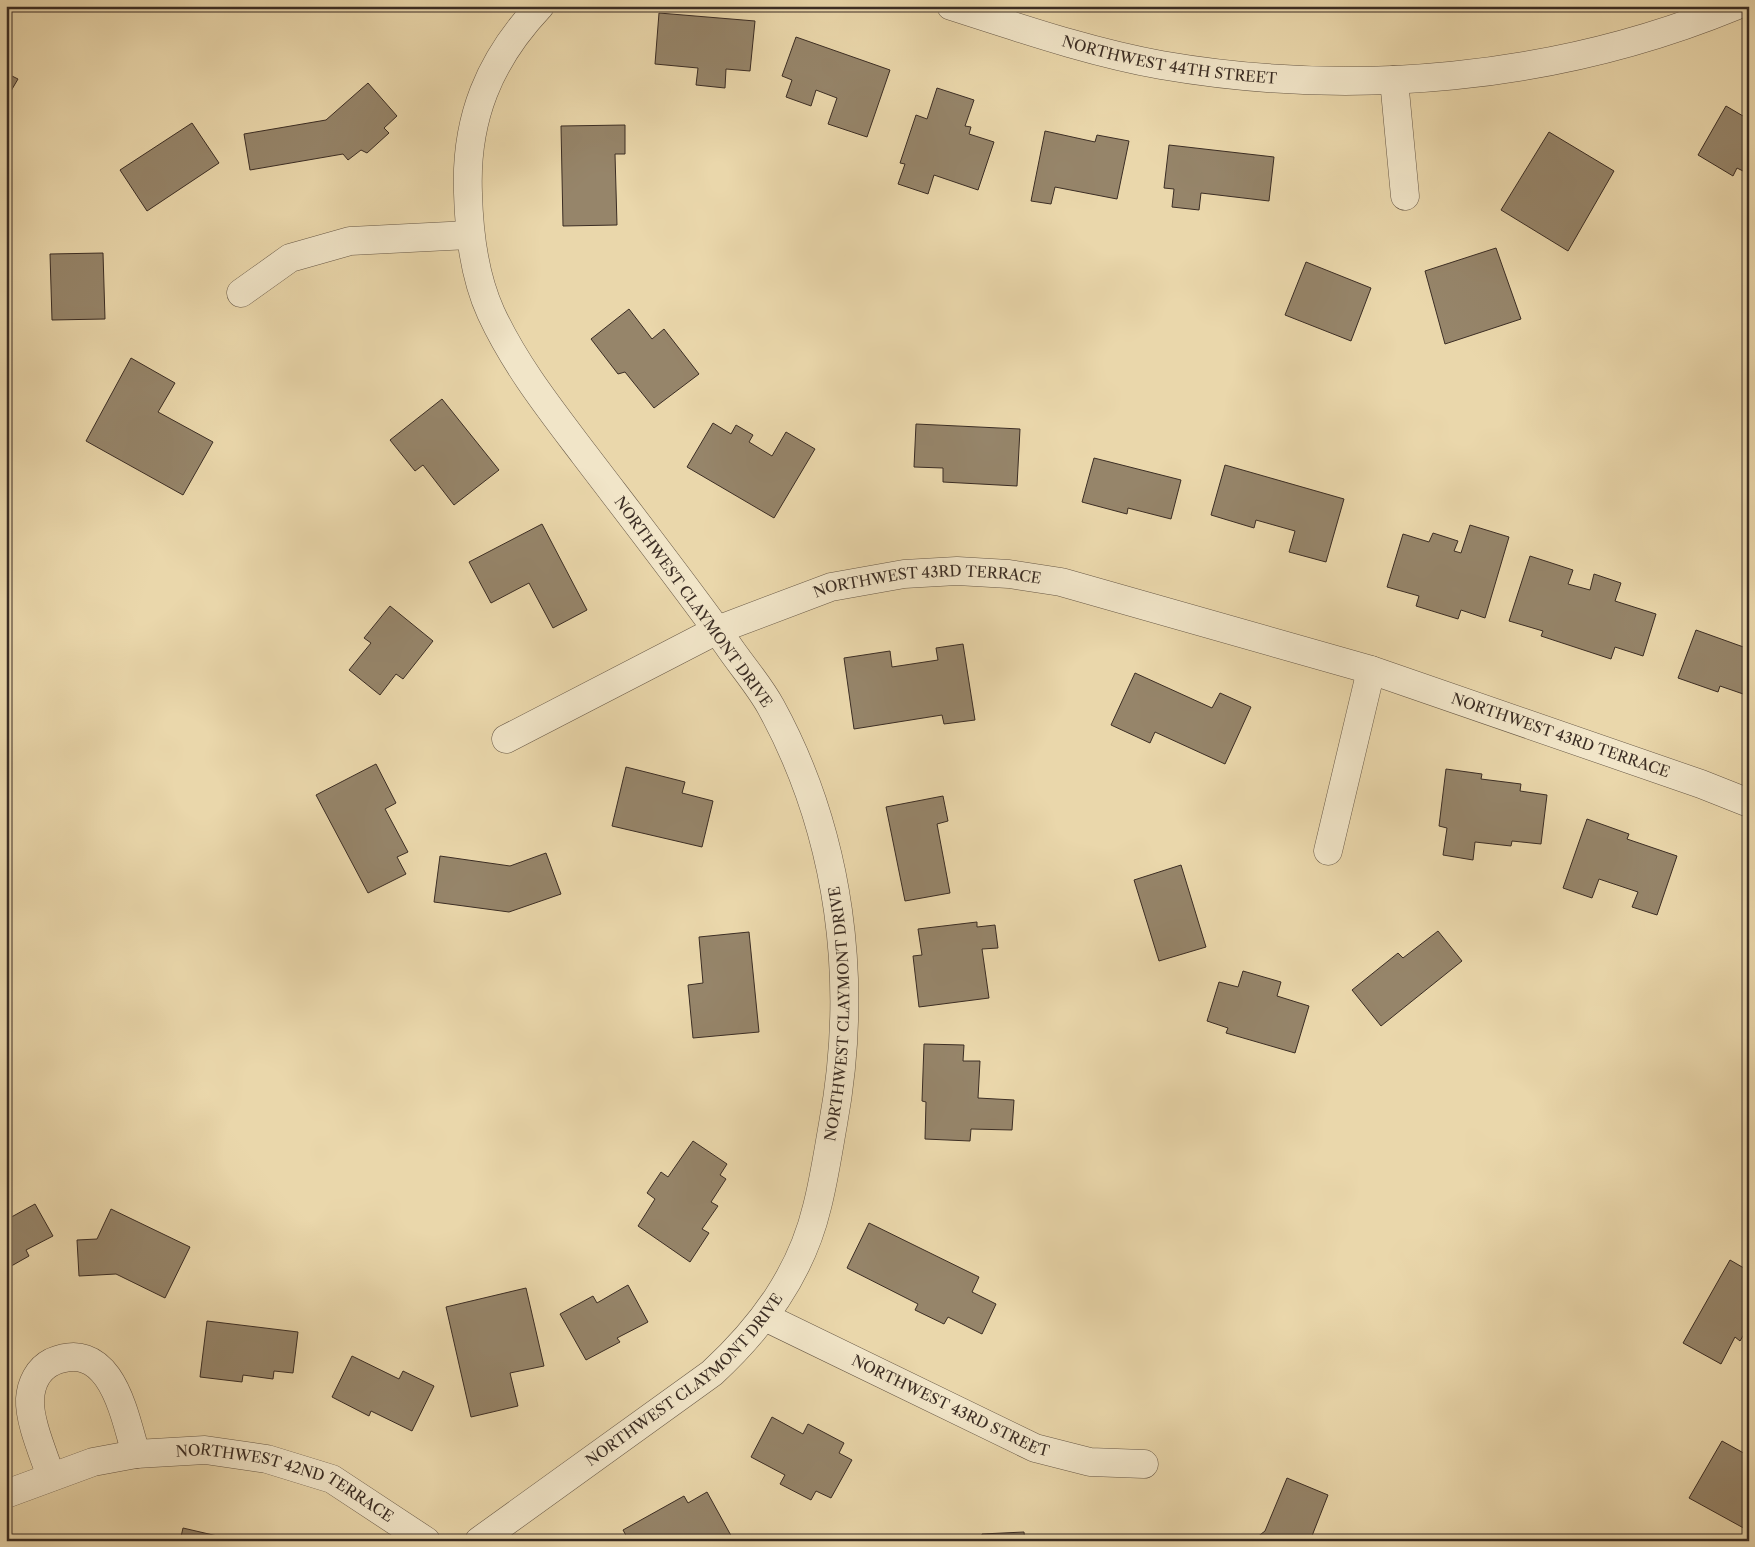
<svg xmlns="http://www.w3.org/2000/svg" width="1755" height="1547" font-family="'Libre Caslon Text',serif">
  <style>
    .building { fill: #96856a; stroke: #3b2d24 }
    .lines { fill: none; stroke-linecap: round; stroke-linejoin: round }
    .minor-casing { stroke: #675846; stroke-width: 29 }
    .minor { stroke: #f1e5c8; stroke-width: 28 }
    .labels { text-anchor: middle; stroke-width: 4; stroke-linejoin: round; paint-order: stroke }
    .street-label { font-size: 15px; fill: #3b2d24; stroke: #f1e5c8 }
  </style>
  <rect width="100%" height="100%" fill="#ead7ab"/>
  <filter id="stains"><feTurbulence type="fractalNoise" baseFrequency=".004" numOctaves="4"/><feColorMatrix values="0 0 0 0 .2 0 0 0 0 .09 0 0 0 0 .02 0 0 0 .5 -.17"/></filter>
  <radialGradient id="worn" r=".72"><stop offset=".6" stop-color="#630" stop-opacity="0"/><stop offset="1" stop-color="#630" stop-opacity=".3"/></radialGradient>
  <path class="building" d="M659 13 755 21 750 71 726 69 725 88 696 85 698 68 655 64Z
    M796 37 890 70 867 137 828 124 837 98 816 90 811 106 786 97 792 80 782 76Z
    M6 73 18 79 8 96 6 95Z
    M368 83 397 116 384 128 389 133 367 153 361 150 348 160 343 154 250 170 244 134 326 120Z
    M937 88 974 100 965 126 971 127 969 134 994 142 978 190 934 175 928 194 898 184 905 164 900 163 916 115 927 119Z
    M1726 106 1743 116 1746 110 1749 112V174L1737 168 1733 176 1698 155Z
    M192 123 219 163 147 211 120 170Z
    M625 125V154H615L617 225 563 226 561 126Z
    M1045 131 1095 142 1097 135 1129 141 1117 199 1055 187 1051 204 1031 201Z
    M1549 132 1614 171 1568 251 1501 210Z
    M1169 145 1274 157 1269 201 1201 193 1199 210 1172 207 1174 189 1164 188Z
    M1496 248 1521 319 1445 344 1425 271Z
    M103 253 105 319 52 320 50 254Z
    M1306 262 1371 288 1351 341 1285 315Z
    M629 309 652 339 664 329 699 374 654 408 625 372 618 374 591 339Z
    M131 358 175 383 158 412 213 442 183 495 86 441Z
    M442 399 499 470 454 505 423 465 415 471 390 440Z
    M713 423 731 434 736 425 753 435 749 442 772 456 786 432 815 449 774 518 687 467Z
    M916 424 1020 429 1017 486 943 482V468L914 467Z
    M1094 458 1181 480 1171 519 1128 508 1127 514 1082 502Z
    M1225 465 1344 499 1326 562 1289 552 1295 531 1256 520 1254 528 1211 515Z
    M542 524 587 610 553 628 529 583 491 603 469 562Z
    M1470 525 1509 537 1485 618 1461 610 1458 619 1416 606 1419 596 1387 587 1403 534 1429 542 1433 533 1458 541 1454 551 1461 553Z
    M1530 556 1573 570 1568 584 1590 590 1594 574 1621 583 1615 601 1656 614 1643 656 1615 647 1611 659 1541 636 1543 631 1509 621Z
    M390 606 433 641 403 679 396 674 380 695 349 670 371 643 364 638Z
    M1696 630 1749 649V696L1720 686 1718 692 1678 678Z
    M963 644 975 720 944 724 942 715 854 729 844 658 890 651 892 667 938 660 936 648Z
    M1135 673 1212 708 1220 693 1251 707 1225 764 1155 732 1150 743 1111 725Z
    M376 764 396 803 385 809 408 852 397 857 406 874 368 893 316 795Z
    M626 767 685 782 682 793 713 801 702 847 612 826Z
    M1446 769 1482 774 1481 779 1521 784 1520 791 1547 795 1541 844 1512 841 1511 846 1475 842 1473 860 1443 855 1447 828 1439 826Z
    M943 796 948 821 937 824 950 893 905 901 886 807Z
    M1587 819 1629 834 1627 839 1677 856 1657 915 1632 907 1638 892 1599 879 1592 898 1563 888Z
    M546 853 561 894 509 912 434 902 440 856 510 866Z
    M1181 865 1206 947 1159 961 1134 880Z
    M977 922V927L995 925 998 948 982 949 989 998 919 1007 913 956 922 955 918 929Z
    M1438 931 1462 961 1381 1026 1352 990 1398 953 1403 958Z
    M749 932 759 1032 693 1038 688 985 703 983 699 937Z
    M1243 971 1281 982 1277 996 1309 1006 1295 1053 1226 1033 1228 1028 1207 1021 1219 982 1238 987Z
    M924 1044 964 1045 963 1061H980L978 1098 1014 1100 1012 1130 971 1129 970 1141 925 1139 926 1102 922 1101Z
    M693 1141 727 1164 720 1175 726 1179 711 1202 718 1206 702 1229 709 1233 690 1262 638 1226 655 1199 647 1193 661 1172 668 1177Z
    M35 1204 53 1236 26 1250 29 1256 6 1269V1220Z
    M111 1209 190 1247 165 1298 116 1274 79 1276 77 1240 97 1239Z
    M869 1223 979 1277 972 1292 996 1304 982 1334 948 1317 944 1324 915 1310 918 1304 847 1268Z
    M1730 1260 1749 1271V1326L1740 1341 1735 1337 1721 1364 1683 1343Z
    M628 1285 648 1322 617 1338 620 1342 586 1360 560 1314 593 1296 597 1303Z
    M526 1288 544 1366 510 1373 518 1406 471 1417 446 1307Z
    M207 1321 298 1332 293 1373 274 1371 273 1379 243 1375 242 1382 200 1377Z
    M352 1356 399 1379 403 1371 434 1386 412 1431 371 1411 369 1416 332 1397Z
    M772 1417 803 1434 808 1424 844 1443 839 1453 852 1460 831 1498 816 1491 811 1500 780 1484 785 1475 751 1457Z
    M1722 1441 1749 1456V1531L1689 1498Z
    M1287 1478 1328 1495 1310 1541 1299 1539V1541H1252L1265 1531Z
    M707 1492 734 1541H629L623 1530 684 1496 688 1503Z
    M183 1528 226 1538 225 1541H180Z
    M1024 1532 1025 1541H982V1534Z"/>
  <g class="lines">
    <g class="minor-casing">
      <g id="minor">
        <path id="s1" d="M951 6C1020 28 1089 52 1161 65 1352 98 1555 80 1735 6"/>
        <path d="M1394 80 1405 196"/>
        <path d="M241 293 290 258 350 241 469 235"/>
        <path id="s2" d="M506 739 717 630 831 587 904 574 957 571 1009 574 1061 582 1371 670 1701 784 1749 803"/>
        <path d="M1328 851 1371 670"/>
        <path id="s3" d="M765 1317 1035 1448 1090 1462 1144 1464"/>
        <path d="M51 1477C44 1455 29 1422 30 1399 31 1384 38 1369 52 1362 111 1337 124 1414 136 1454"/>
        <path id="s4" d="M6 1494 93 1462 136 1454 205 1450 267 1459 332 1479 426 1541"/>
        <path id="s5" d="M479 1541 712 1373C762 1327 801 1274 817 1207 824 1180 828 1152 833 1124 859 983 841 835 771 707 759 685 741 665 727 644 681 580 632 517 584 454 550 409 515 365 491 313 475 278 469 232 468 193 465 119 489 60 540 6"/>
      </g>
    </g>
    <use href="#minor" class="minor"/>
  </g>
  <g class="labels">
    <g class="street-label">
      <text dy="5" stroke="none"><textPath href="#s1" startOffset="226">NORTHWEST 44TH STREET</textPath></text>
      <text dy="5" stroke="none"><textPath href="#s2" startOffset="456">NORTHWEST 43RD TERRACE</textPath></text>
      <text transform="translate(693 602) rotate(54)" y="5">NORTHWEST CLAYMONT DRIVE</text>
      <text dy="5" stroke="none"><textPath href="#s2" startOffset="1114">NORTHWEST 43RD TERRACE</textPath></text>
      <text dy="5" stroke="none"><textPath href="#s5" startOffset="682">NORTHWEST CLAYMONT DRIVE</textPath></text>
      <text dy="5" stroke="none"><textPath href="#s5" startOffset="262">NORTHWEST CLAYMONT DRIVE</textPath></text>
      <text dy="5" stroke="none"><textPath href="#s3" startOffset="206">NORTHWEST 43RD STREET</textPath></text>
      <text dy="5" stroke="none"><textPath href="#s4" startOffset="292">NORTHWEST 42ND TERRACE</textPath></text>
    </g>
  </g>
  <rect width="1755" height="1547" fill="none" stroke="#ead7ab" stroke-width="25"/>
  <rect x="8" y="8" width="1740" height="1532" fill="none" stroke="#3b2d24" stroke-width="2.5"/>
  <rect x="12" y="12" width="1730" height="1522" fill="none" stroke="#3b2d24"/>
  <rect width="100%" height="100%" filter="url(#stains)"/>
  <rect width="100%" height="100%" fill="url(#worn)"/>
</svg>
